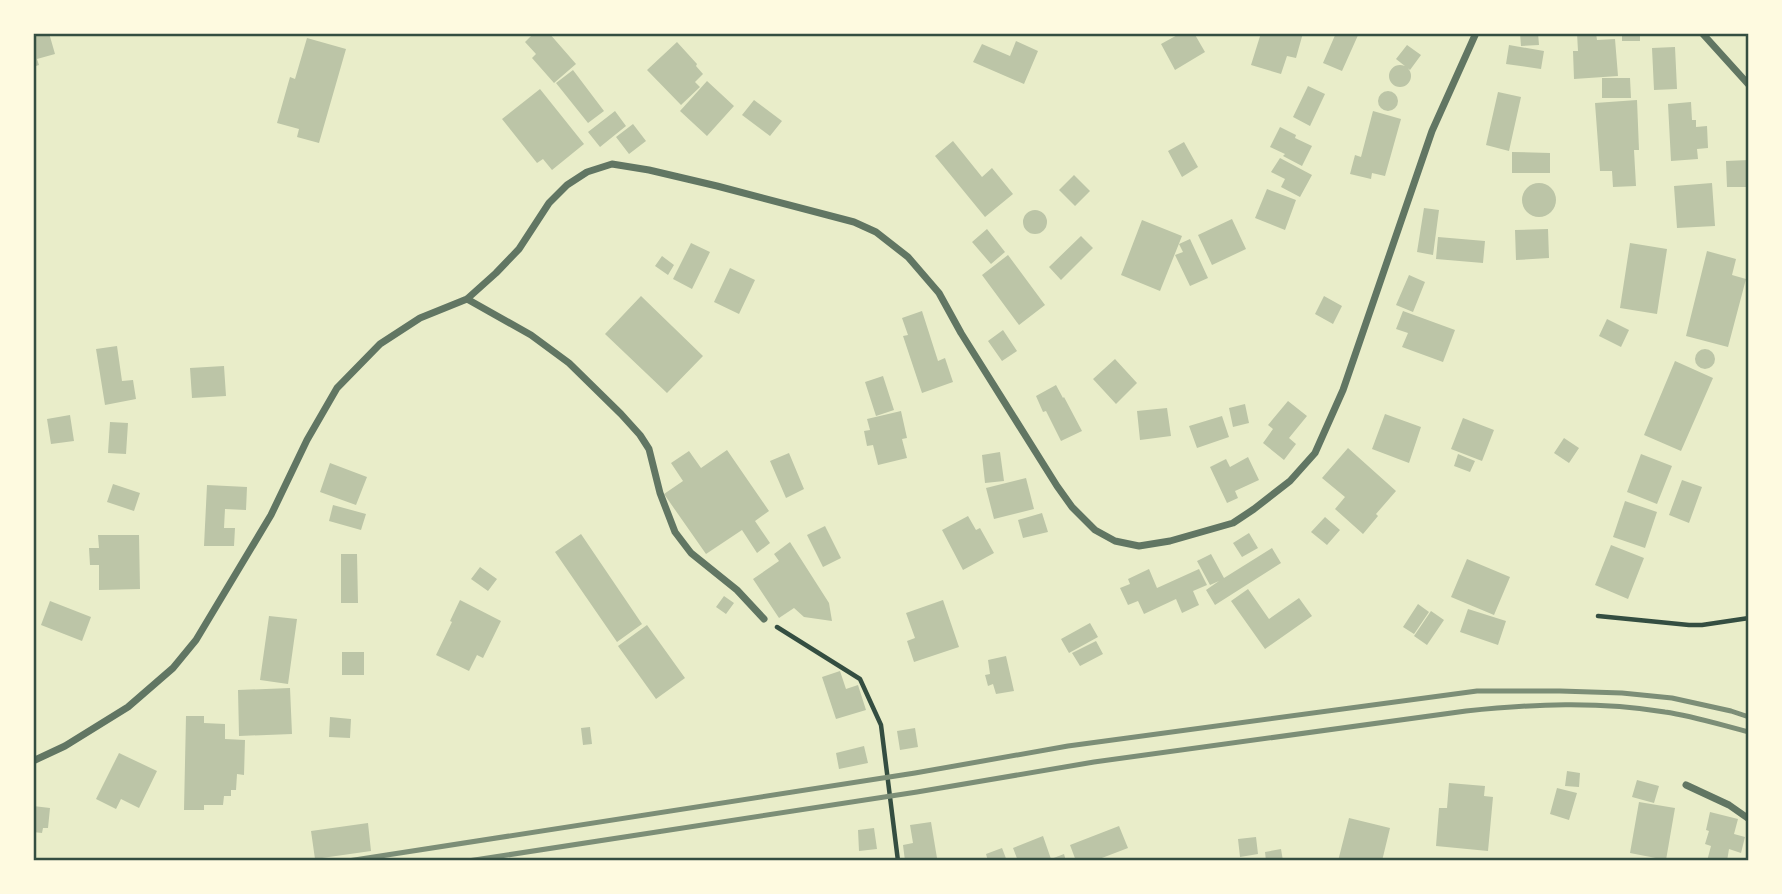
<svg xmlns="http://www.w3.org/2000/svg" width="1782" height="894" font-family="'Noto Sans',sans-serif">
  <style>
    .building { fill: #bcc5a7 }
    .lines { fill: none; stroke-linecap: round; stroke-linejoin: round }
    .path { stroke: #344e41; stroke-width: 4.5 }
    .minor { stroke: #617663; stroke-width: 7 }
    .rail { stroke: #7c8e77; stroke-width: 5 }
    .neatline { fill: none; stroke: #344e41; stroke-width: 2.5 }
  </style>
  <rect width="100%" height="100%" fill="#e9edc9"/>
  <path class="building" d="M41 33H49L55 54 37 59 39 65 33 67V36Z
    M534 33H549L576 64 554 83 532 58 536 54 525 42Z
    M1181 33H1194L1205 52 1175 70 1161 44Z
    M1261 33H1303L1296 58 1287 56 1281 74 1251 65Z
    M1336 33H1359L1342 71 1323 63Z
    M1520 33H1538L1539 45 1521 46Z
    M1577 33H1596L1597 40 1615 39 1618 76 1574 79 1573 51H1578Z
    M1622 33H1640V41H1622Z
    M307 38 346 49 319 143 297 137 299 129 277 123 290 77 295 79Z
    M1016 41 1038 51 1024 84 973 62 982 44 1010 56Z
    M677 42 697 64 696 66 703 74 695 82 700 87 681 105 647 70Z
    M1407 45 1421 55 1410 70 1396 59Z
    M1509 45 1544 51 1541 69 1506 64Z
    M1675 47 1677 89 1654 90 1652 48Z
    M1389 76a11 11 0 1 1 22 0a11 11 0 1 1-22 0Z
    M573 70 604 111 588 123 556 83Z
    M1602 78H1630L1631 98H1602Z
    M707 81 734 106 707 136 680 111Z
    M1308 86 1325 94 1310 126 1293 117Z
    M540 89 584 144 552 170 543 159 537 163 502 119Z
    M1378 101a10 10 0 1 1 20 0a10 10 0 1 1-20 0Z
    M1498 92 1521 97 1509 151 1486 145Z
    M754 100 782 121 770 136 742 115Z
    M1637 100 1639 150H1634L1636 186 1613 187 1612 171H1600L1595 103Z
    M1691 102 1692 120H1696V127L1707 126 1708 148 1697 149 1698 159 1671 161 1668 104Z
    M615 111 626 126 600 147 588 132Z
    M1373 111 1401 119 1385 176 1372 173 1371 179 1350 174 1355 155 1361 157Z
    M633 124 646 141 629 154 616 137Z
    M1280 127 1296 135 1295 138 1312 146 1302 166 1283 156 1285 154 1270 147Z
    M953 141 982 177 992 168 1013 194 985 217 935 156Z
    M1184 142 1198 167 1182 177 1168 151Z
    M1512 152 1550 153V173H1512Z
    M1280 158 1312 175 1300 197 1281 187 1285 179 1271 172Z
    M1749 160V183H1746V187H1727L1726 161Z
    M1074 175 1090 191 1075 206 1059 190Z
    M1712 183 1715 226 1677 228 1674 186Z
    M1522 200a17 17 0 1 1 34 0a17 17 0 1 1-34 0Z
    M1267 189 1296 200 1285 230 1255 218Z
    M1424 208 1439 210 1433 255 1417 252Z
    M1023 222a12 12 0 1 1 24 0a12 12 0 1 1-24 0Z
    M1232 219 1246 249 1212 265 1198 235Z
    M1142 220 1182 236 1160 291 1121 275Z
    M987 229 1005 252 991 264 972 242Z
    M1548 229 1549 258 1516 260 1515 230Z
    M1081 236 1093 248 1061 280 1049 267Z
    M1438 237 1485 241 1483 263 1436 259Z
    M1190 239 1208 278 1190 286 1175 255 1183 252 1179 244Z
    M691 243 710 252 692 289 673 279Z
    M1630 243 1667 249 1657 314 1620 308Z
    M1707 251 1736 259 1732 275 1746 279 1728 347 1686 336Z
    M1008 255 1045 305 1019 325 982 275Z
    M662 256 674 265 668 275 655 266Z
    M730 268 755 280 739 314 714 302Z
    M1409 275 1425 282 1413 312 1396 305Z
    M641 296 703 356 667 393 605 334Z
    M1324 296 1342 306 1333 324 1315 314Z
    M922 311 938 361 945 358 953 382 922 393 903 336 908 335 902 318Z
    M1403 311 1455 330 1443 362 1402 347 1408 333 1396 329Z
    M1607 319 1629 330 1621 347 1599 336Z
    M1003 330 1017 351 1002 361 988 341Z
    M117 346 122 381 133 380 136 399 105 405 96 349Z
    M1695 359a10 10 0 1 1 20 0a10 10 0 1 1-20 0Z
    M1115 359 1137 383 1116 404 1093 379Z
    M1675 361 1713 378 1681 451 1644 435Z
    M224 366 226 396 192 398 190 368Z
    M883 376 894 410 876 416 865 382Z
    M1056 385 1063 398 1064 397 1082 431 1061 441 1046 411 1043 412 1036 396Z
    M1288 401 1307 416 1289 438 1296 444 1284 460 1263 443 1273 429 1268 425Z
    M1245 404 1249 423 1233 427 1229 408Z
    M1167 408 1171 436 1140 440 1137 411Z
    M901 411 907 438 902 439 907 458 878 465 873 445 867 446 864 431 870 430 867 419Z
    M1385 414 1421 427 1409 463 1372 449Z
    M70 415 74 441 51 444 47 419Z
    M1222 416 1229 437 1197 448 1189 426Z
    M1463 418 1494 430 1482 461 1451 449Z
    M110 422 128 423 126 454 108 453Z
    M1564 438 1579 448 1569 463 1554 453Z
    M1348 448 1396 491 1376 514 1378 516 1363 534 1335 509 1345 497 1322 478Z
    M727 450 769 511 755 521 770 543 757 553 742 530 706 554 664 494 683 481 671 463 689 451 701 468Z
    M1000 452 1004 481 985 483 982 455Z
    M789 453 804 489 786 498 770 461Z
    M1458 454 1475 461 1470 472 1454 466Z
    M1641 454 1672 466 1657 504 1627 492Z
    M1248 457 1259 480 1235 491 1238 498 1227 503 1210 467 1226 459 1230 467Z
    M330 463 367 477 356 505 320 492Z
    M1026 478 1034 509 994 519 986 488Z
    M1682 480 1702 487 1689 523 1669 515Z
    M113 484 140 493 134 511 107 502Z
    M207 485 247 487 246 510 225 509 224 528H235L234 546H204Z
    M1625 501 1657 512 1645 548 1613 537Z
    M333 505 366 514 361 530 329 521Z
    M1042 513 1048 532 1023 538 1018 520Z
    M968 516 976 530 980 528 994 553 963 570 942 530Z
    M1325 517 1340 530 1327 545 1311 532Z
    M825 526 841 558 823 567 807 535Z
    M1249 533 1258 548 1242 557 1233 543Z
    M581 534 642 624 617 642 555 552Z
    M98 535H139L140 589 99 590V565H90L89 548H99Z
    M790 542 829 603 832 621 804 617 794 608 779 618 753 579 779 561 774 554Z
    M1611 545 1644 558 1628 599 1595 585Z
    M1272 548 1281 563 1215 605 1206 590 1219 581 1210 585 1197 561 1211 554 1224 578Z
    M341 554H357L358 603H341Z
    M1467 559 1510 577 1494 615 1451 597Z
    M480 567 497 579 488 591 471 579Z
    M1149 569 1157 588 1199 569 1207 585 1193 591 1199 605 1182 613 1176 599 1144 614 1138 601 1128 605 1120 588 1130 584 1128 579Z
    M1248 589 1269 619 1299 598 1312 616 1265 649 1231 601Z
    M724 596 734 603 726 614 716 607Z
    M460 600 501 621 483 658 477 655 469 671 436 655 452 622 450 621Z
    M943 600 959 647 914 662 907 641 915 638 906 613Z
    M50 601 91 617 82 641 41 625Z
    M1418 604 1429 612 1414 634 1403 627Z
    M1468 609 1506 621 1498 645 1460 632Z
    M1431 611 1444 620 1427 645 1414 636Z
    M269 616 297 619 288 684 260 680Z
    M1090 623 1098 637 1069 653 1061 639Z
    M647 625 685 678 656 699 618 646Z
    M1096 641 1103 654 1080 666 1072 653Z
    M342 652H364V675H342Z
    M1006 656 1014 691 996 694 993 684 988 686 985 675 990 674 988 660Z
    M840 671 846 689 858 685 866 710 836 719 822 677Z
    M290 688 292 734 239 736 238 690Z
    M186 716H204V723L225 724V739L245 740 244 775 237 774 236 790H231V796H224L223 805H204V810H184Z
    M330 717 351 719 350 738 329 737Z
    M590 727 592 744 583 745 581 728Z
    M915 728 918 747 900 750 897 731Z
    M864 746 868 763 839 769 836 753Z
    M119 753 157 771 139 808 121 799 116 809 96 799Z
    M1567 771 1580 773 1579 787 1565 786Z
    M1637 780 1659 786 1654 803 1632 797Z
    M1449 783 1485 786 1484 796 1493 797 1488 851 1436 846 1439 808H1447Z
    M1557 788 1577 793 1569 820 1550 814Z
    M1639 802 1675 808 1666 860 1630 853Z
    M33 806 50 808 48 828H43L42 833 33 832Z
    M1710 812 1738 819 1734 834 1745 837 1741 853 1729 849 1727 861H1707L1711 846 1705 844 1709 831 1706 830Z
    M1349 818 1390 828 1382 861H1338Z
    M931 822 937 858 921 861H905L903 845 913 843 910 825Z
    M368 823 371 851 315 859 311 831Z
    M1119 826 1128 848 1094 861H1076L1070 845Z
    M874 828 877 849 859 851 858 830Z
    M1043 836 1051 859 1064 854 1066 861H1018L1013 848Z
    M1256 837 1258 854 1240 857 1238 839Z
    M1002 848 1007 861H988L986 854Z
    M1281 849 1283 861H1266L1265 852Z"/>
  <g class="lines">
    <path class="path" d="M1598 616 1689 625H1702L1749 618
      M777 627 860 679 881 725 898 861"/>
    <path class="minor" d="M1702 33 1749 85
      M467 299 531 335 569 363 621 414 640 435 649 449 660 493 675 532 691 553 737 590 764 619
      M33 761 65 746 128 707 173 668 196 640 271 515 307 440 337 388 380 344 420 318 467 299 496 273 519 249 549 203 567 185 587 172 612 164 649 170 717 186 854 222 876 232 908 257 939 293 961 333 1057 486 1072 507 1095 530 1115 541 1139 546 1170 541 1233 523 1254 509 1290 481 1315 453 1343 390 1432 131 1476 33
      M1686 785 1729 805 1749 819"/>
    <path class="rail" d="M348 861 915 773 1068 746 1477 691H1560L1622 693 1672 698 1731 711 1749 717
      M468 861 917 792 1094 762 1466 711C1532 704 1599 701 1665 712 1693 716 1721 725 1749 732"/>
  </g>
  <rect width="1782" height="894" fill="none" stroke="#fefae0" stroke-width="70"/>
  <rect x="35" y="35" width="1712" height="824" class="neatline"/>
</svg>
